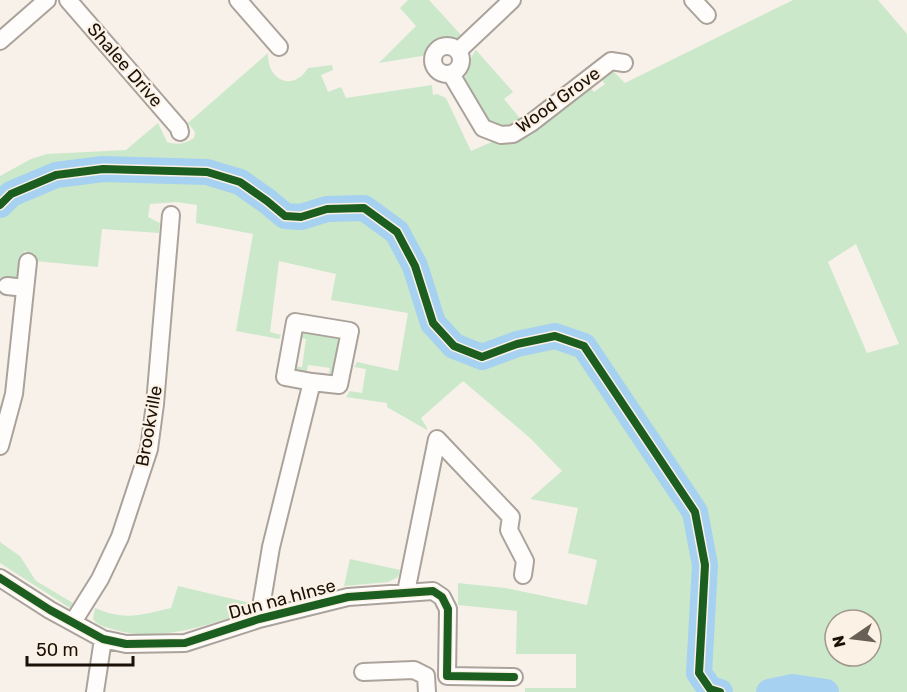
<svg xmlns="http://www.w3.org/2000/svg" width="907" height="692" font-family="Rubik,sans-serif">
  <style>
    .green { fill: #cbe8ca; fill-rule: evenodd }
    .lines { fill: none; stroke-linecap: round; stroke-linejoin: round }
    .river { stroke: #a6d1f1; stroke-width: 26 }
    .minor-casing { stroke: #aba39b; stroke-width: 20 }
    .minor { stroke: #fefdfc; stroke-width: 16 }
    .cycleway-casing { stroke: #fcf1e5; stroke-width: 11 }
    .cycleway { stroke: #1b5e20; stroke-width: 8 }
    .labels { text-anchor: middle; stroke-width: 4.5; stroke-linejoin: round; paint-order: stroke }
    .street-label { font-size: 18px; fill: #1b1107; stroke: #fcf1e5 }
  </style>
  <rect width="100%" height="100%" fill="#f7f1ea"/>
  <path class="green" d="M408 0H429L462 36 457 40 438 38 430 46 428 55 379 63 416 26 400 8Z
    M793 0H878L907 34V692H525V688H576V654H516L517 611 458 605V583L505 588 587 605 597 560 568 553 578 508 530 499 562 471 530 438 463 381 421 418 427 428V430L387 407V403L346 397 350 391 362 393 366 369 354 367 357 362 398 371 408 313 331 300 336 274 279 261 270 332 281 335 279 339 236 331 253 234 196 223 197 205 176 202 150 204 148 217 160 223 159 233 102 229 98 267 35 261V254L24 251 22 274 11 279 0 278V176L31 159 47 154 126 150 158 123 167 142C178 145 185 144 194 138L195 132 188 123 268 53C267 81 293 92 308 68L332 65 333 70 321 75 328 92 341 87 346 98 432 85 433 95 437 94 446 98 471 151 494 141H515L588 85 594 92 605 84 599 76 612 70 625 83ZM856 244 899 344 867 353 828 262ZM835 620H871V656H835Z
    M476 50 513 92 504 99 524 123 502 129 485 121 464 79C469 70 469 57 476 50Z
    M298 330 335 335 339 338 333 378 328 379 330 368 308 365 306 376 297 375 292 366 302 367 306 339 296 337Z
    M0 542 20 556 36 581 73 603 70 608 0 563Z
    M350 559 400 570 398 577 388 582 344 586Z
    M178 586 250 603 247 611 243 614C199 627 154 644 109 628 102 626 97 625 93 619L95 608C126 621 140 615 171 608Z"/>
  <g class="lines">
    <path class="river" d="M0 205 11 194 56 175 103 169 207 172 240 182 267 201 285 216 301 217 327 209 364 208 397 232 415 266 433 323 454 346 482 357 517 344 555 336 584 346 695 512 705 565 699 673 710 689 720 692
      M769 692 793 687 826 692"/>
    <g class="minor-casing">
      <path id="minor" d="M68 0 179 128 180 132
        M238 0 279 47
        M693 0 707 15
        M0 41 47 0
        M433 60a14 14 0 1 1 28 0a14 14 0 1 1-28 0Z
        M458 51 512 0
        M451 74 483 128 501 135 513 134 531 123 611 61 624 63
        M7 286 25 288
        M0 446 14 394 28 262
        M0 578 50 610 103 639 126 644 185 643 259 619 348 597 433 591 442 597 448 609 447 676 514 677
        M406 592 437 439 511 517 509 530 525 561 523 575
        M259 619 271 547 312 382 339 385 350 331 295 322 285 377 312 382
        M73 622 100 579 120 537 149 449 155 404 171 215
        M363 672 414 670 426 676 427 692
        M95 692 103 639"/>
    </g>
    <use href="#minor" class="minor"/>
    <g class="cycleway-casing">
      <path id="cycleway" d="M0 205 11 194 56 175 103 169 207 172 240 182 267 201 285 216 301 217 327 209 364 208 397 232 415 266 433 323 454 346 482 357 517 344 555 336 584 346 695 512 705 565 699 673 710 689 720 692
        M0 578 50 610 103 639 126 644 185 643 259 619 348 597 433 591 442 597 448 609 447 676 514 677"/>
    </g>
    <use href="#cycleway" class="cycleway"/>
  </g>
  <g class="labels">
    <g class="street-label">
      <text transform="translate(125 65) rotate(49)" y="6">Shalee Drive</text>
      <text transform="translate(558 100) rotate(-36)" y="6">Wood Grove</text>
      <text transform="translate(149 426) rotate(-80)" y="6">Brookville</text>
      <text transform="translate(282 599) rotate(-15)" y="6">Dun na hInse</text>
    </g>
  </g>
  <g transform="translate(853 638) rotate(256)"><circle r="28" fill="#fcf1e5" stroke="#a2978c" stroke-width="1.5"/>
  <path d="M0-4.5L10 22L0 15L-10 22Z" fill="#685f56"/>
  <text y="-9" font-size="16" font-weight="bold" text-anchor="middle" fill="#1b1107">N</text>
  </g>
  <path d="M27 656v9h106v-9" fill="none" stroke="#1b1107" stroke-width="3"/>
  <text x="36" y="656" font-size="18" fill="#1b1107" stroke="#fcf1e5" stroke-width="4.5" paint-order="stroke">50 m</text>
</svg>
